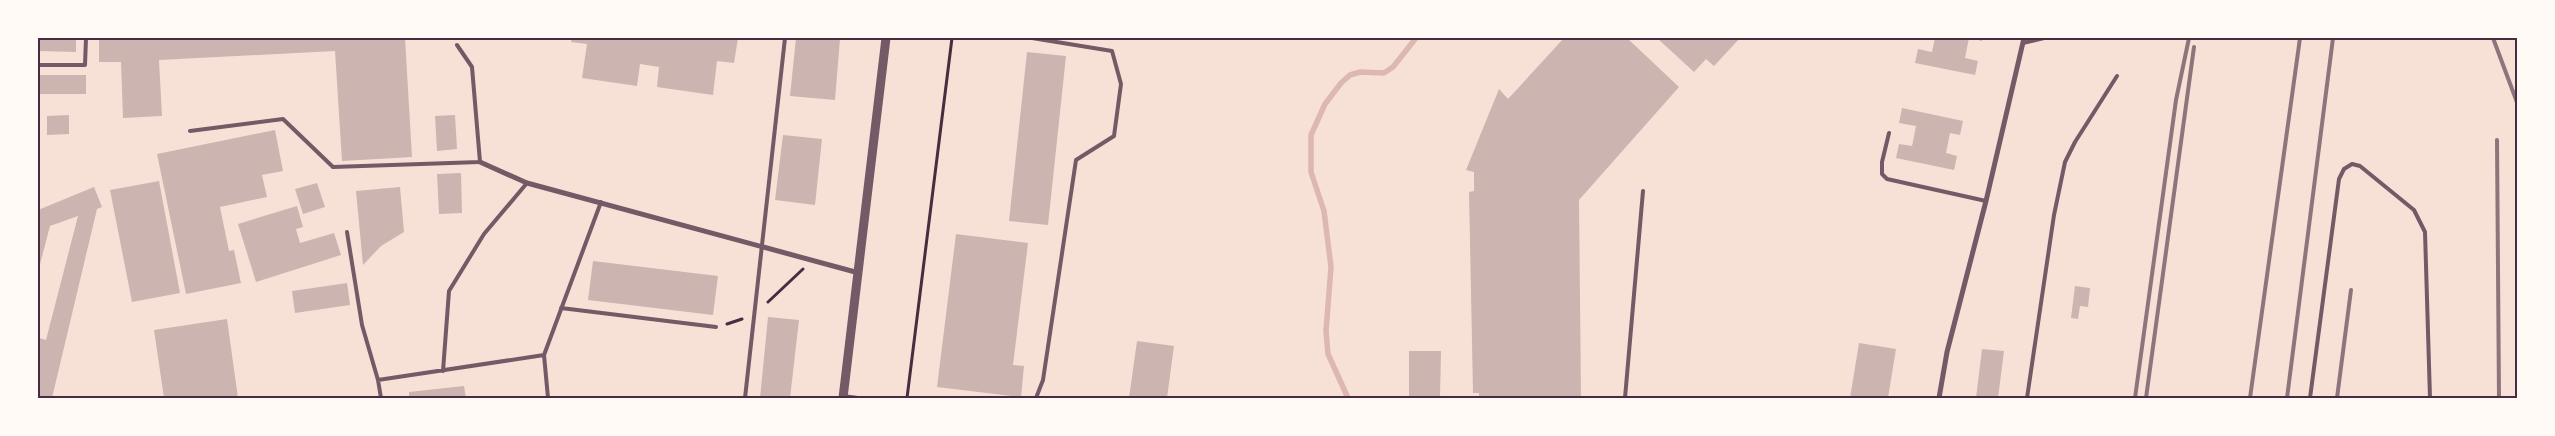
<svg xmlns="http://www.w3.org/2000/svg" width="2555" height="436" font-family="Barlow,sans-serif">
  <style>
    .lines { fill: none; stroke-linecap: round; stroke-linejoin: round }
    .stream { stroke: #dcb8b0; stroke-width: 5.5 }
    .building { fill: #ccb4b1 }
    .path { stroke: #4a2c40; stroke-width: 3 }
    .service { stroke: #755966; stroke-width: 4 }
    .minor { stroke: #755966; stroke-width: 5 }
    .tertiary { stroke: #755966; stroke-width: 9 }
    .rail { stroke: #8f747c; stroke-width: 4 }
    .neatline { fill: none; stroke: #4a2c40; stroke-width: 2 }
  </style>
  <rect width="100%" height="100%" fill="#f7e1d7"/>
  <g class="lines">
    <path class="stream" d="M1348 398 1328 354 1326 331 1331 267 1324 211 1311 172V135L1325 104 1341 83 1350 75 1360 72 1384 73 1393 67 1416 38"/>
  </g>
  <path class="building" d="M38 38H76V52L38 51Z
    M99 38H405L412 157 342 161 335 51 159 60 162 116 123 118 121 62H99Z
    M572 38H738L734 63 717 61 713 95 657 87 659 67 640 64 637 86 582 78 587 44 571 42Z
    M796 38 840 39 835 100 790 96Z
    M1564 38H1627L1679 87 1579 200 1581 398H1479V393H1473L1469 192 1474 191V172L1466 170 1499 89 1508 99Z
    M1657 38H1740L1714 66 1706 59 1694 72Z
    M1935 38H1969L1965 58 1978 61 1975 75 1915 63 1918 49 1932 52Z
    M1970 38H1983L1982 41Z
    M1027 52 1066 56 1048 225 1009 221Z
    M38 75H86V94H38Z
    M1902 108 1963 121 1960 135 1950 133 1946 153 1957 156 1954 170 1896 158 1899 144 1912 146 1916 126 1899 123Z
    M69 115V134L47 135V116Z
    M455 115 457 149 437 151 435 116Z
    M275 130 283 171 262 175 267 197 220 207 229 251 234 250 241 283 186 294 157 154Z
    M783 135 822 139 815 205 775 200Z
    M461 173 462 213 439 214 437 174Z
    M159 181 180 293 132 302 110 190Z
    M317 183 325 207 303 214 295 189Z
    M94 187 102 207 97 209 52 398H38V342L39 338 46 340 78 216 50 226 38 272V210Z
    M400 187 404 232 381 246 363 265 356 191Z
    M297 206 303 227 296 229 300 243 334 233 341 255 256 282 238 224Z
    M956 234 1028 243 1013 365 1024 366 1021 397 937 387Z
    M593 261 718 276 713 315 588 300Z
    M347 283 350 305 295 313 292 291Z
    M2075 286 2090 288 2088 307 2080 306 2078 319 2071 318Z
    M768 317 799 320 790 398H760Z
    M227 319 238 398H164L154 330Z
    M1137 341 1174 346 1167 398H1129Z
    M1859 343 1896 349 1888 398H1850Z
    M1982 349 2004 351 1998 398H1976Z
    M1409 351H1441L1440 398H1409Z
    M464 386 466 398H409V392Z"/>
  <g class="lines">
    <path class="path" d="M768 302 803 269
      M727 324 742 319
      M907 398 952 38"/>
    <path class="service" d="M1032 38 1112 51 1121 84 1114 136 1076 160 1043 380 1036 398
      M2023 43 2044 38
      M38 65H85L86 38
      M190 131 283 119 333 167 480 162 472 67 457 45
      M1889 133 1882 162V174L1887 179 1986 201
      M347 232 362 325 378 380 544 355
      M561 308 716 327
      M443 371 449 291 484 234 527 183
      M378 380 381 398
      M843 396 858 398
      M548 398 544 355 601 202
      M745 398 785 38
      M1625 398 1643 191
      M2027 398 2054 215 2065 162 2075 142 2117 76
      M2310 398 2339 179 2344 169 2352 164 2360 166 2414 210 2425 232 2430 398"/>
    <path class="minor" d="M480 162 527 183 859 273
      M1939 398 1947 352 1986 201 2024 38"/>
    <path class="tertiary" d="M843 398 886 38"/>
    <path class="rail" d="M2493 38 2518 105
      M2497 140 2499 398
      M2135 398 2176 100 2189 38
      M2146 398 2194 47
      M2250 398 2300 38
      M2287 398 2333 38
      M2337 398 2351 290"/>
  </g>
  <rect width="2555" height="436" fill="none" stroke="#fffaf5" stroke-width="78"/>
  <rect x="39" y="39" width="2477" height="358" class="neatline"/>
</svg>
